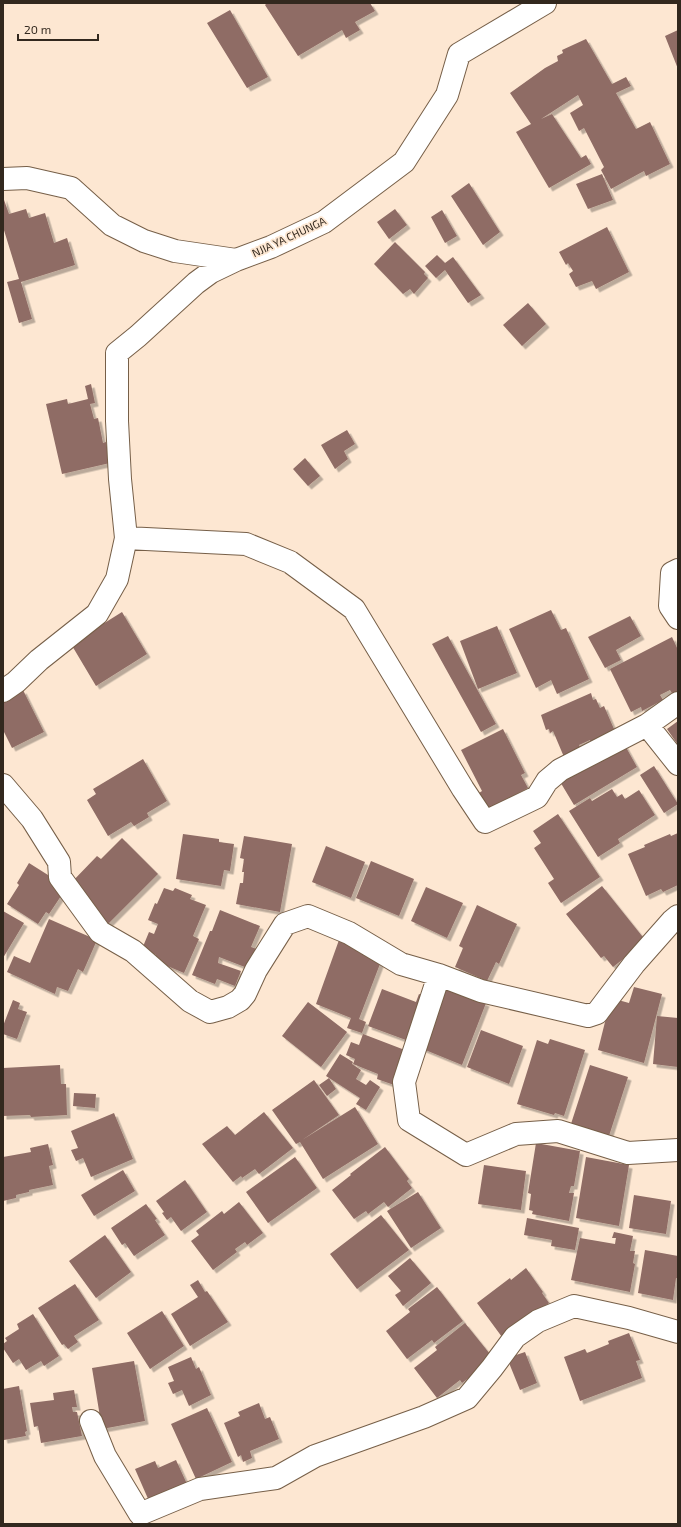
<svg xmlns="http://www.w3.org/2000/svg" width="681" height="1527" font-family="'Exo 2',sans-serif">
  <style>
    .building { fill: #8f6c65; filter: url(#shadow) }
    .lines { fill: none; stroke-linecap: round; stroke-linejoin: round }
    .street-casing { stroke: #765f48; stroke-width: 24 }
    .street { stroke: #fff; stroke-width: 22 }
    .labels { text-anchor: middle; stroke-width: 3.5; stroke-linejoin: round; paint-order: stroke }
    .street-label { font-size: 11px; fill: #32281e; stroke: #fde7d2 }
  </style>
  <defs>
    <filter id="shadow"><feDropShadow dx="3.5" dy="3.5" stdDeviation="0" flood-color="#0004"/></filter>
  </defs>
  <rect width="100%" height="100%" fill="#fde7d2"/>
  <path class="building" d="M267 3H370L375 11 355 22 360 30 346 38 342 30 298 56 265 5Z
    M230 10 268 77 247 88 207 23Z
    M678 30V69L665 36Z
    M586 39 612 84 626 77 631 86 616 93 636 129 650 122 670 164 646 176 644 171 611 189 601 170 604 167 584 128 579 131 570 113 583 105 578 95 541 119 552 114 581 158 586 155 591 164 549 188 516 132 531 124 510 93 545 68 558 61 557 56 563 53 562 50Z
    M602 174 613 200 588 209 576 184Z
    M469 183 500 232 483 245 451 196Z
    M3 197 9 214 26 209 29 218 45 213 54 243 67 238 75 265 21 282 32 319 19 323 7 282 19 279 3 227Z
    M395 209 407 225 389 239 377 222Z
    M442 210 457 236 445 243 431 217Z
    M607 227 629 272 596 289 592 281 576 287 569 274 573 271 568 263 566 265 559 252Z
    M395 242 425 272 424 274 428 278 414 294 410 289 403 294 374 264Z
    M437 255 445 263 453 257 481 295 468 303 445 270 436 278 425 266Z
    M528 303 546 324 522 346 503 325Z
    M91 384 95 403 90 404 94 419 98 418 103 443 106 442 110 463 62 474 46 404 67 399 68 404 88 399 85 386Z
    M347 430 355 444 344 451 348 459 335 469 321 445Z
    M305 458 320 476 308 486 293 469Z
    M551 610 561 630 566 628 589 679 557 694 551 680 536 688 509 629Z
    M122 612 147 654 96 686 71 644Z
    M630 616 641 636 616 650 621 660 605 668 588 637Z
    M497 626 517 673 478 689 460 641Z
    M448 636 496 724 481 732 432 644Z
    M672 637 678 650V692L673 695 670 690 660 695 663 700 642 711 641 707 631 712 610 669Z
    M23 690 44 732 12 748 3 730V701Z
    M591 693 593 700 596 699 600 708 604 706 614 729 609 732 611 736 591 744 590 740 579 745 581 749 564 757 553 731 550 733 549 729 546 730 541 715Z
    M678 721V745L667 729Z
    M503 729 525 773 521 775 528 788 488 809 479 793 482 791 461 750Z
    M623 742 637 767 574 805 559 780Z
    M143 759 167 801 147 813 149 817 134 826 131 822 108 836 87 800 96 794 93 789Z
    M654 766 678 804 664 813 640 775Z
    M612 789 617 797 622 794 625 799 639 790 655 815 618 839 620 843 598 857 569 811 590 798 592 801Z
    M558 814 600 877 561 903 548 883 554 879 534 848 541 843 533 831Z
    M678 833V885L663 892 661 889 646 896 628 854 645 847 644 845 670 834 671 836Z
    M183 834 219 839V842L234 844 230 871 224 870 221 886 176 879Z
    M244 836 292 844 280 912 236 904 240 883H243L244 872H242L244 859 240 858Z
    M122 838 158 874 108 924 69 885 97 856 101 859Z
    M326 846 365 862 351 898 312 882Z
    M371 861 414 879 399 916 356 898Z
    M29 863 67 887 49 914 46 912 38 924 7 904 19 885 17 883Z
    M602 886 646 941 613 967 604 956 601 958 566 914Z
    M426 887 463 903 447 938 411 921Z
    M164 888 173 891 175 888 192 895 190 899 206 905 193 936 199 939 184 973 153 960 156 955 142 949 149 932 154 934 158 924 148 920 155 903 157 904Z
    M477 905 517 924 499 964 496 962 487 981 455 967 463 948 459 946Z
    M220 910 260 926 251 947 257 949 250 969 219 957 218 963 241 971 235 986 217 979 215 984 192 975 210 931H212Z
    M3 911 24 923 3 958Z
    M49 919 97 940 83 972 78 969 68 991 57 987 55 994 7 972 14 956 30 963Z
    M339 940 383 956 359 1019 366 1022 362 1033 347 1028 351 1018 316 1004Z
    M443 985 486 1003 462 1065 418 1047Z
    M634 987 662 994 644 1063 598 1050 611 998 629 1003Z
    M382 989 416 1002 419 994 430 998 414 1043 368 1026Z
    M13 1000 20 1003 18 1009 27 1012 17 1039 3 1034V1026Z
    M308 1002 347 1032 321 1067 282 1036Z
    M657 1016 678 1018V1067L653 1064Z
    M481 1030 523 1046 509 1084 467 1067Z
    M363 1034 410 1052 397 1086 377 1079 378 1074 353 1064 355 1059 346 1055 351 1042 359 1045Z
    M550 1039 585 1050 564 1116 555 1113 554 1115 517 1104 537 1040 548 1044Z
    M340 1054 353 1062 352 1064 361 1070 356 1079 366 1085 370 1080 380 1087 366 1110 356 1104 360 1098 326 1076Z
    M60 1065 61 1084H66L67 1115 31 1117 30 1115 3 1116V1068Z
    M590 1065 628 1077 608 1139 570 1127Z
    M329 1078 336 1089 327 1096 319 1085Z
    M314 1080 339 1115 302 1140 355 1107 378 1144 323 1179 300 1142 296 1144 272 1110Z
    M74 1093 96 1094 95 1108 73 1106Z
    M264 1112 293 1148 259 1174 255 1169 242 1178 241 1176 233 1182 202 1144 227 1126 235 1135Z
    M114 1113 133 1159 91 1177 83 1158 76 1161 71 1150 78 1148 71 1131Z
    M536 1143 580 1151 574 1186H571L569 1193H574L569 1221 532 1214 533 1211 529 1210 531 1194 528 1193Z
    M48 1144 53 1165 49 1166 53 1185 29 1190V1192L16 1195V1198L3 1201V1157L31 1152 30 1148Z
    M385 1147 409 1179 407 1181 412 1188 388 1207 384 1202 368 1214 366 1211 354 1219 332 1190 351 1175 350 1174Z
    M295 1157 317 1188 268 1223 246 1192Z
    M586 1157 629 1165 619 1226 576 1218Z
    M484 1165 526 1171 521 1210 478 1204Z
    M123 1170 135 1191 94 1216 81 1195Z
    M185 1180 207 1212 181 1231 171 1217 167 1220 162 1213 164 1212 156 1201Z
    M418 1192 441 1228 411 1248 387 1211Z
    M634 1195 671 1201 666 1234 629 1228Z
    M239 1202 263 1233 247 1245 245 1242 235 1249 237 1252 213 1270 191 1241 199 1235 196 1231 222 1211 224 1214Z
    M146 1204 157 1219 155 1220 165 1235 134 1256 125 1243 122 1245 111 1228Z
    M381 1215 409 1250 357 1289 330 1254Z
    M527 1218 579 1228 575 1250 551 1246 552 1240 524 1235Z
    M614 1232 633 1236 630 1251H635L633 1263 635 1264 630 1292 571 1280 580 1238 615 1244 616 1238H612Z
    M105 1235 131 1272 96 1298 69 1261Z
    M645 1250 678 1256V1279L676 1278 673 1300 638 1293Z
    M410 1258 431 1283 403 1306 395 1295 401 1291 388 1276Z
    M526 1268 543 1292 542 1293 549 1303 502 1337 477 1303 510 1278 511 1280Z
    M198 1280 205 1292 207 1291 228 1322 190 1346 171 1314 198 1297 190 1285Z
    M75 1284 99 1320 74 1336 78 1342 68 1349 64 1344 62 1345 38 1308Z
    M437 1287 463 1321 434 1343 432 1340 407 1359 386 1331 410 1312 408 1309Z
    M162 1311 184 1346 150 1369 127 1333Z
    M33 1314 59 1356 44 1366 41 1361 26 1370 19 1359 13 1363 3 1348V1344L7 1341 5 1338 19 1329 17 1324Z
    M465 1323 494 1359 462 1383 460 1380 437 1398 414 1368 437 1350 435 1347Z
    M629 1333 640 1360 636 1361 642 1378 580 1401 564 1357 585 1349 587 1353 609 1344 608 1341Z
    M525 1352 537 1383 520 1390 507 1358Z
    M191 1357 196 1369 199 1367 211 1395 189 1406 182 1390 173 1394 168 1383 174 1381 168 1367Z
    M134 1361 145 1421 102 1429 92 1368Z
    M19 1386 27 1431 25 1432 26 1436 4 1440 3 1435V1389Z
    M74 1390 77 1407H72L73 1412H77L82 1436 41 1443 38 1426 34 1427 30 1403 54 1400 53 1393Z
    M259 1403 265 1419 270 1417 279 1439 250 1451 252 1458 243 1462 241 1455 238 1457 224 1423 240 1416 238 1412Z
    M207 1408 232 1462 196 1479 171 1424Z
    M176 1460 187 1484 149 1501 135 1469 155 1461 158 1468Z"/>
  <g class="lines">
    <g class="street-casing">
      <path id="street" d="M3 179 27 178 71 188 112 225 144 241 175 251 236 260 271 247 324 222 404 162 447 95 459 54 545 3
        M126 538 246 544 290 562 354 609 463 789 485 822 537 797 547 781 560 770 647 725 678 703
        M678 570 672 573 670 606 678 618
        M3 691 16 682 39 660 97 614 117 579 126 538 120 479 117 421V353L138 336 196 283 211 272 236 260
        M647 725 678 764
        M3 785 32 819 59 862 60 877 100 932 133 951 190 1001 210 1012 228 1007 240 1000 245 994 256 970 285 924 308 916 349 933 401 964 439 975 481 991 588 1016 597 1013 634 964 672 921 678 916
        M439 975 404 1082 409 1120 466 1155 516 1134 558 1131 628 1153 678 1150
        M91 1421 105 1456 140 1514 200 1489 276 1478 315 1456 424 1417 467 1398 492 1368 515 1337 538 1321 574 1306 629 1318 678 1332"/>
    </g>
    <use href="#street" class="street"/>
  </g>
  <g class="labels">
    <g class="street-label">
      <text transform="translate(289 237) rotate(-25)" y="4">NJIA YA CHUNGA</text>
    </g>
  </g>
  <rect width="681" height="1527" fill="none" stroke="#32281e" stroke-width="8"/>
  <path d="M18 34v6h80v-6" fill="none" stroke="#32281e" stroke-width="2"/>
  <text x="24" y="34" font-size="12" fill="#32281e" stroke="#fde7d2" stroke-width="3" paint-order="stroke">20 m</text>
</svg>
